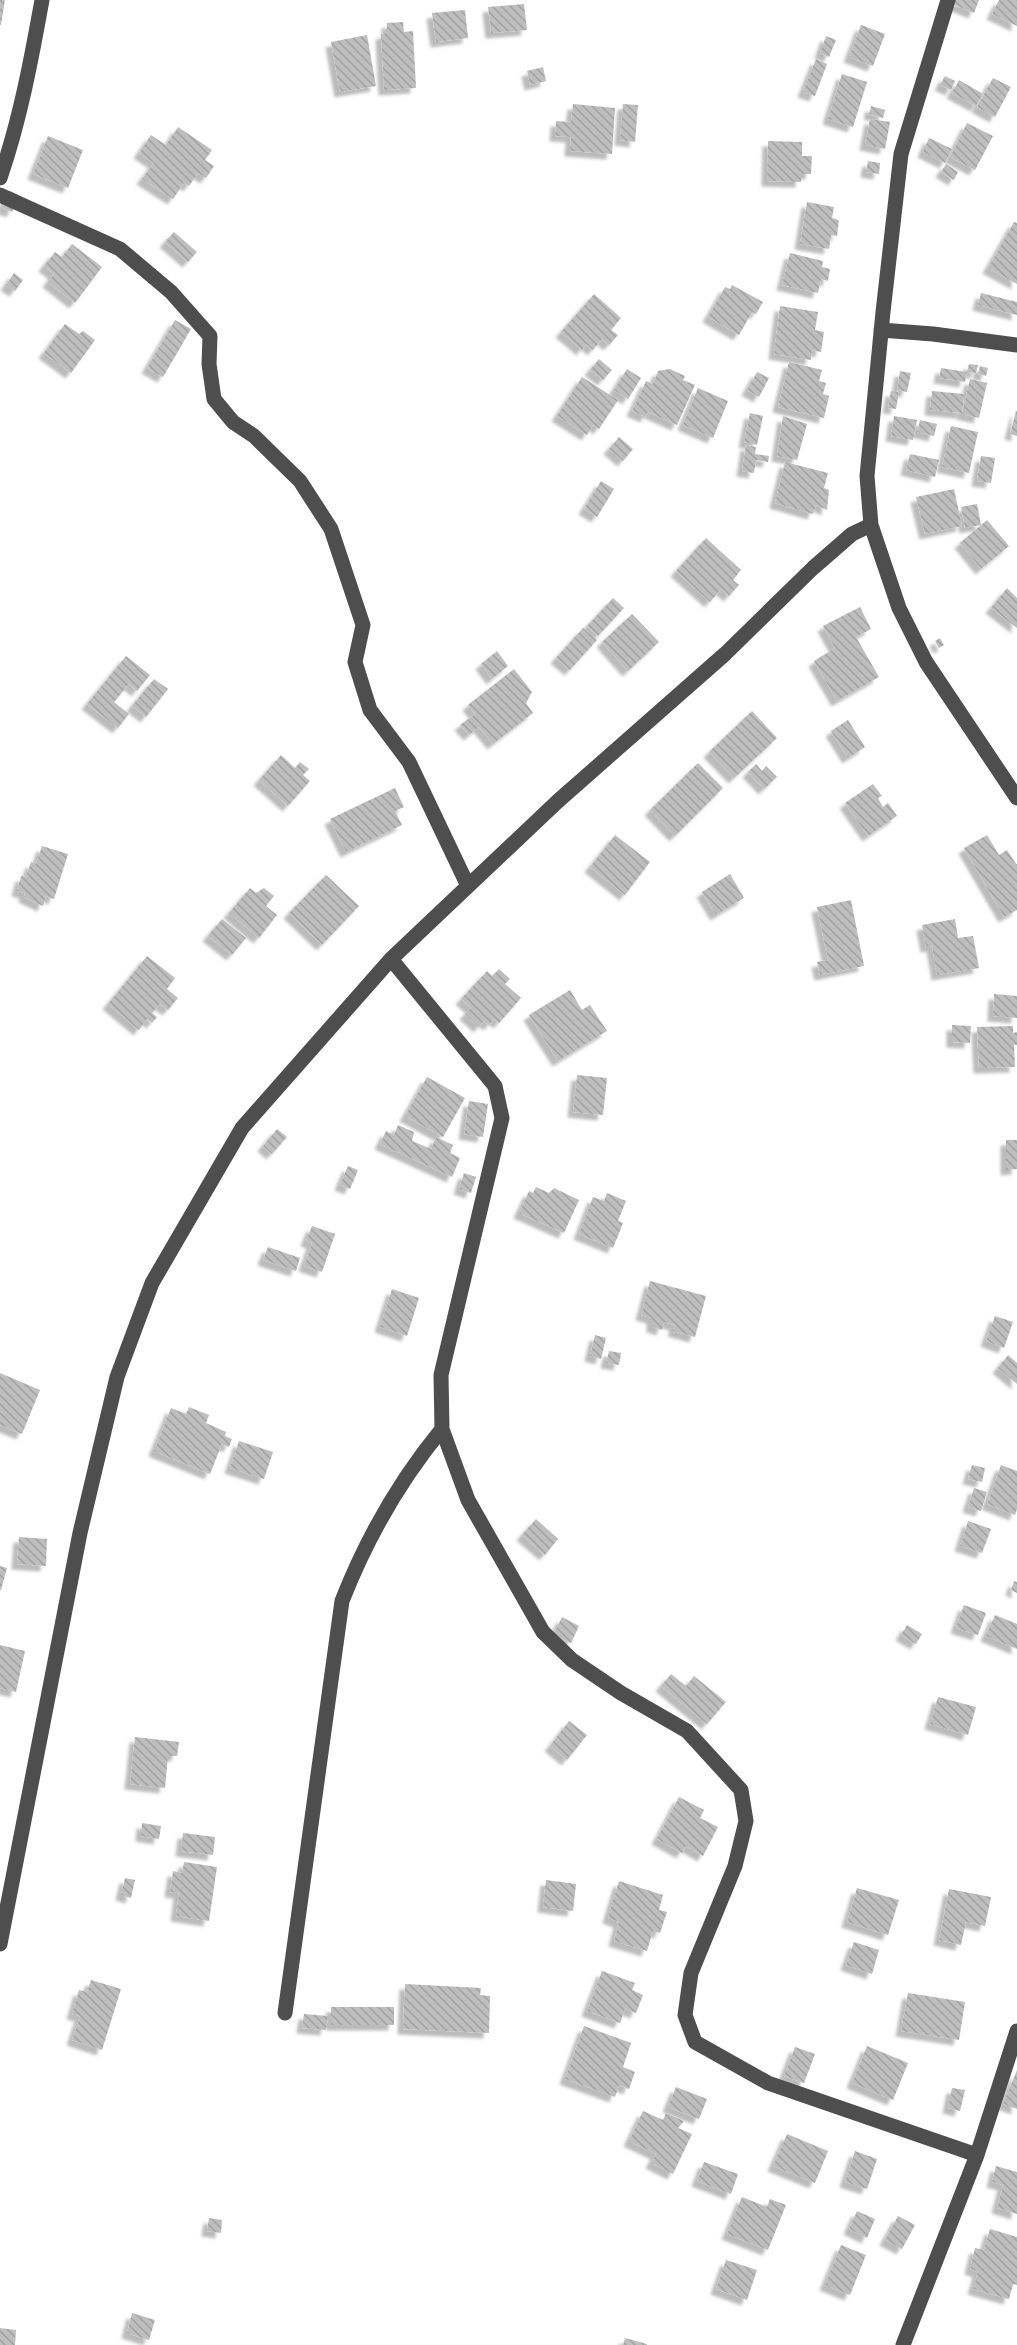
<svg xmlns="http://www.w3.org/2000/svg" width="1017" height="2345" font-family="'Exo 2',sans-serif">
  <style>
    .building { fill: url(#building-back-hatch); filter: url(#shadow) }
    .lines { fill: none; stroke-linecap: round; stroke-linejoin: round }
    .minor { stroke: #4e4e4e; stroke-width: 15 }
  </style>
  <defs>
    <pattern id="building-back-hatch" width="6" height="6" patternUnits="userSpaceOnUse" patternTransform="scale(1.5)"><rect width="6" height="6" fill="#bebebe"/><path d="M-1 5l2 2M0 0l6 6M5-1l2 2" fill="none" stroke="#a2a2a2"/></pattern>
    <filter id="shadow"><feDropShadow dx="-5.5" dy="5.5" stdDeviation="1.5" flood-color="#0004"/></filter>
  </defs>
  <rect width="100%" height="100%" fill="#fff"/>
  <path class="building" d="M0 0H5L1 25H0Z
    M954 0H979L974 13 952 4Z
    M999 0H1017V26L992 14Z
    M524 4 527 30 491 33 488 7Z
    M465 10 468 38 436 42 432 13Z
    M403 22 404 32 413 31 416 88 384 90 381 34 387 33V23Z
    M861 25 885 34 873 66 849 57Z
    M367 35 376 86 340 92 331 42Z
    M826 36 836 40 829 57 820 53Z
    M816 59 827 64 815 96 803 92Z
    M543 67 546 81 530 85 527 71Z
    M842 74 867 82 853 127 828 119Z
    M945 76 955 81 951 90 940 85Z
    M993 78 1011 87 995 117 977 107Z
    M959 80 983 94 976 106 952 93Z
    M573 104 615 108 612 154 570 151 571 137 555 136 556 121 571 122Z
    M623 104 638 105 635 142 620 140Z
    M871 106 885 110 883 118 869 114Z
    M870 119 890 122 885 149 865 145Z
    M967 123 993 136 975 170 950 157Z
    M178 127 212 150 205 160 214 166 206 178 198 173 189 186 184 183 173 199 142 179 154 163 139 153 151 135 166 145Z
    M48 136 83 150 68 188 33 174Z
    M929 138 952 149 945 163 923 152Z
    M768 141 802 142V156H812L811 174H801V182L767 181Z
    M868 161 880 163 879 174 866 172Z
    M946 164 958 172 954 180 941 172Z
    M10 191 19 195 12 212 2 208Z
    M807 202 834 207 832 218 839 220 837 236 831 235 829 249 800 244Z
    M1014 222 1017 223V284L988 268Z
    M174 232 197 252 188 262 165 242Z
    M72 244 102 267 75 303 48 282 54 274 44 266 55 252 62 257Z
    M790 253 823 261 822 267 830 269 828 281 821 279 818 293 782 285Z
    M14 273 23 280 15 291 6 285Z
    M732 285 763 302 756 314 752 312 739 335 708 317 725 287 730 289Z
    M981 293 1017 302V315L978 305Z
    M594 294 621 318 611 330 618 335 609 345 602 339 593 350 586 344 582 350 561 332Z
    M780 306 818 312 815 330 824 332 821 352 812 350 811 360 774 354Z
    M175 320 191 329 163 377 147 368Z
    M65 324 79 334 83 331 95 340 71 373 44 353Z
    M599 359 612 370 603 380 590 370Z
    M789 362 822 370 819 381 826 383 823 394 829 396 824 418 778 407Z
    M969 364 978 365 976 373 967 372Z
    M980 366 988 368 986 376 978 374Z
    M941 368 967 372 965 382 939 378Z
    M627 369 641 378 628 399 614 390Z
    M670 369 685 376 683 380 695 385 677 425 648 412 646 417 632 411 646 381 653 384 658 371Z
    M900 371 911 373 907 392 897 390Z
    M757 372 769 378 759 397 747 390Z
    M582 377 618 400 599 429 593 425 587 435 557 416Z
    M970 379 987 383 979 418 962 414Z
    M698 388 728 401 713 438 683 425Z
    M891 391 899 392 896 409 888 408Z
    M932 391 964 394 962 413 930 410Z
    M1016 411H1017V436L1010 434Z
    M750 413 763 416 757 445 744 442Z
    M783 416 807 424 797 460 777 456Z
    M894 416 917 420 913 440 891 436Z
    M920 420 937 424 934 436 917 432Z
    M951 426 978 432 969 473 942 467Z
    M619 437 633 449 623 461 609 449Z
    M746 445 756 447 755 454 769 456 768 462 756 460 754 473 742 471Z
    M910 454 939 460 935 477 906 470Z
    M981 456 995 458 991 483 977 481Z
    M785 462 828 473 824 488 829 490 827 510 816 505 813 514 775 503Z
    M601 481 614 489 597 517 584 509Z
    M954 489 962 526 925 534 916 497Z
    M977 504 981 525 965 528 961 507Z
    M987 520 1009 546 981 569 960 543Z
    M706 538 741 570 733 580 739 585 729 596 721 589 710 602 676 571Z
    M1007 588 1017 598V628L991 608Z
    M613 598 624 608 598 636 587 626Z
    M860 607 871 629 856 637 879 677 837 701 814 661 835 648 823 626Z
    M632 614 659 642 628 671 602 642Z
    M583 628 597 640 570 670 556 658Z
    M940 638 944 645 939 648 935 641Z
    M497 651 508 666 492 679 481 664Z
    M126 656 150 675 137 691 129 684 114 702 129 714 118 728 87 704Z
    M514 669 532 692 526 703 533 713 493 744 479 727 469 735 460 725 475 714 468 705Z
    M154 679 168 689 146 717 132 706Z
    M752 711 777 738 734 778 709 752Z
    M848 720 865 747 848 758 831 731Z
    M281 755 295 768 300 762 309 769 303 775 310 781 288 806 259 780Z
    M698 763 723 788 675 836 650 810Z
    M756 764 762 771 766 766 777 777 764 789 748 772Z
    M873 784 882 796 878 798 883 807 888 803 897 816 868 836 845 803Z
    M395 788 404 807 395 811 402 825 346 852 330 819Z
    M615 835 650 862 625 895 590 867Z
    M987 835 999 855 1007 850 1016 864H1017V910L1004 917 964 848Z
    M42 846 68 854 54 899 46 896 43 906 24 897 25 893 17 891 21 876 26 877 31 862 36 864Z
    M730 874 744 898 716 915 702 892Z
    M326 875 359 906 322 945 289 913Z
    M250 888 256 893 264 888 274 896 266 906 277 915 259 938 229 913Z
    M851 900 864 966 820 975 817 962 828 960 817 907Z
    M222 919 246 938 232 955 208 936Z
    M955 919 958 938 973 936 979 968 937 975 932 946 926 947 922 925Z
    M147 956 175 978 167 989 178 998 168 1010 160 1004 152 1013 157 1017 152 1023 147 1019 139 1030 108 1004Z
    M499 969 510 979 505 984 521 998 499 1023 494 1019 489 1025 484 1021 479 1027 465 1014 471 1008 461 999 487 971 492 976Z
    M570 990 582 1010 590 1005 607 1031 558 1061 529 1015Z
    M994 994 1017 996V1018L993 1016Z
    M952 1025 971 1026 970 1043 952 1042Z
    M1013 1026V1033L1017 1032V1045H1014L1015 1067 979 1068 977 1027Z
    M577 1075 607 1078 603 1115 573 1112Z
    M427 1077 465 1098 443 1137 405 1116Z
    M469 1101 488 1104 483 1137 464 1134Z
    M398 1125 414 1132 412 1141 431 1149 436 1137 453 1145 450 1153 460 1158 452 1177 380 1144 386 1131 394 1135Z
    M277 1129 287 1137 272 1154 263 1146Z
    M1006 1140H1017V1169L1006 1170Z
    M348 1166 358 1170 350 1189 340 1185Z
    M464 1173 476 1177 471 1193 459 1189Z
    M536 1187 549 1193 554 1188 579 1200 564 1233 519 1213 529 1191 533 1193Z
    M607 1193 626 1201 618 1221 623 1223 613 1248 579 1234 593 1197 604 1201Z
    M312 1226 335 1234 322 1272 304 1266 312 1243 306 1241Z
    M268 1247 300 1258 296 1271 263 1260Z
    M650 1281 706 1296 695 1337 673 1331 675 1325 664 1322 662 1330 652 1327V1318L641 1315Z
    M392 1289 419 1298 407 1336 380 1327Z
    M995 1316 1013 1322 1004 1348 986 1341Z
    M595 1335 606 1338 601 1359 590 1356Z
    M609 1351 621 1353 619 1365 606 1363Z
    M1008 1355 1017 1363V1384L998 1368Z
    M0 1373 40 1390 22 1434 0 1425Z
    M189 1407 209 1415 206 1423 226 1432 225 1436 232 1439 229 1447 222 1444 210 1474 154 1451 171 1408 186 1414Z
    M239 1441 273 1452 264 1479 230 1468Z
    M972 1465 985 1468 982 1482 968 1479Z
    M1001 1465 1017 1471V1509L1015 1515 987 1504Z
    M974 1488 987 1492 981 1511 968 1507Z
    M536 1519 558 1539 545 1555 522 1535Z
    M968 1521 991 1529 982 1553 960 1546Z
    M19 1537 47 1539 46 1566 17 1564Z
    M0 1566 7 1568 1 1590H0Z
    M1014 1581 1017 1582V1593L1011 1590Z
    M964 1605 986 1613 978 1635 956 1628Z
    M995 1615 1017 1624V1649L986 1636Z
    M562 1617 579 1626 571 1643 553 1635Z
    M907 1625 922 1634 916 1644 901 1635Z
    M0 1645 25 1651 16 1692 0 1688Z
    M671 1674 686 1686 694 1676 726 1702 707 1724 661 1686Z
    M938 1697 976 1707 968 1735 930 1724Z
    M569 1721 587 1735 567 1760 550 1746Z
    M135 1737 179 1742 177 1756H168L165 1788 130 1784Z
    M679 1797 704 1810 700 1818 718 1827 703 1856 686 1846 682 1853 657 1839Z
    M142 1823 161 1826 159 1839 141 1836Z
    M183 1833 215 1837 213 1855 181 1851Z
    M184 1862 217 1867 209 1921 176 1916 179 1893 170 1892 173 1871 182 1873Z
    M125 1878 135 1880 131 1898 121 1895Z
    M546 1880 576 1884 573 1911 543 1907Z
    M619 1881 663 1895 659 1910 667 1912 660 1933 653 1931 647 1951 614 1941 619 1922 608 1918Z
    M857 1888 899 1900 888 1935 847 1922Z
    M949 1889 991 1897 985 1926 966 1922 961 1945 939 1940Z
    M854 1942 879 1950 872 1974 846 1965Z
    M602 1971 635 1983 632 1990 643 1995 636 2013 625 2009 620 2023 587 2011Z
    M91 1980 121 1989 102 2050 72 2040 80 2016 72 2014 79 1990 87 1992Z
    M405 1984 481 1988 480 1995 490 1996 489 2033 403 2029Z
    M908 1993 965 2002 959 2040 901 2031Z
    M331 2007H394V2025H331Z
    M304 2014 328 2016 326 2030 302 2028Z
    M584 2026 631 2043 623 2067 635 2072 629 2089 619 2085 615 2097 565 2079Z
    M867 2046 908 2063 893 2100 852 2083Z
    M795 2047 815 2054 804 2083 784 2076Z
    M1017 2070V2109L1003 2104Z
    M676 2087 707 2099 699 2119 668 2107Z
    M952 2088 965 2090 960 2111 948 2108Z
    M643 2111 663 2120 666 2113 684 2121 678 2128 692 2134 673 2174 651 2163 656 2154 629 2141Z
    M787 2134 828 2151 815 2183 773 2166Z
    M855 2151 877 2159 867 2189 845 2182Z
    M704 2162 738 2174 731 2194 697 2181Z
    M996 2166 1017 2172V2214L997 2208 1003 2185 992 2182Z
    M742 2197 767 2207 770 2199 786 2205 768 2250 727 2234Z
    M857 2211 875 2219 867 2238 849 2229Z
    M898 2216 915 2225 902 2249 885 2240Z
    M209 2218 222 2220 221 2233 207 2231Z
    M990 2229 1017 2237V2285L1013 2284 1009 2299 973 2289 978 2272 970 2269 975 2248 984 2250Z
    M841 2245 866 2255 850 2295 825 2285Z
    M726 2260 757 2270 747 2300 716 2289Z
    M132 2313 155 2320 149 2340 127 2333Z
    M0 2328 16 2330 15 2345H0Z
    M625 2338 647 2344V2345H623Z"/>
  <g class="lines">
    <path class="minor" d="M948 0 901 154 883 312 867 476 871 525 899 608 926 662 1017 798
      M0 178C20 120 31 61 42 0
      M0 195 120 249 171 292 210 336 209 364 214 399 233 422 254 436 300 481 331 529 363 625 355 662 370 710 409 762 468 886
      M881 330 933 334 1017 345
      M391 959 495 1086 502 1118 441 1375 442 1429 468 1500 543 1632 572 1660 621 1693 687 1731 741 1790 746 1821 735 1866 691 1973 685 2015 695 2042 768 2083 977 2155
      M0 1944 80 1533 117 1377 152 1283 242 1128 391 959 558 801 725 654 813 568 852 534 871 525
      M285 2013 342 1601C366 1540 400 1480 442 1429
      M903 2345 977 2155 1017 2031"/>
  </g>
</svg>
